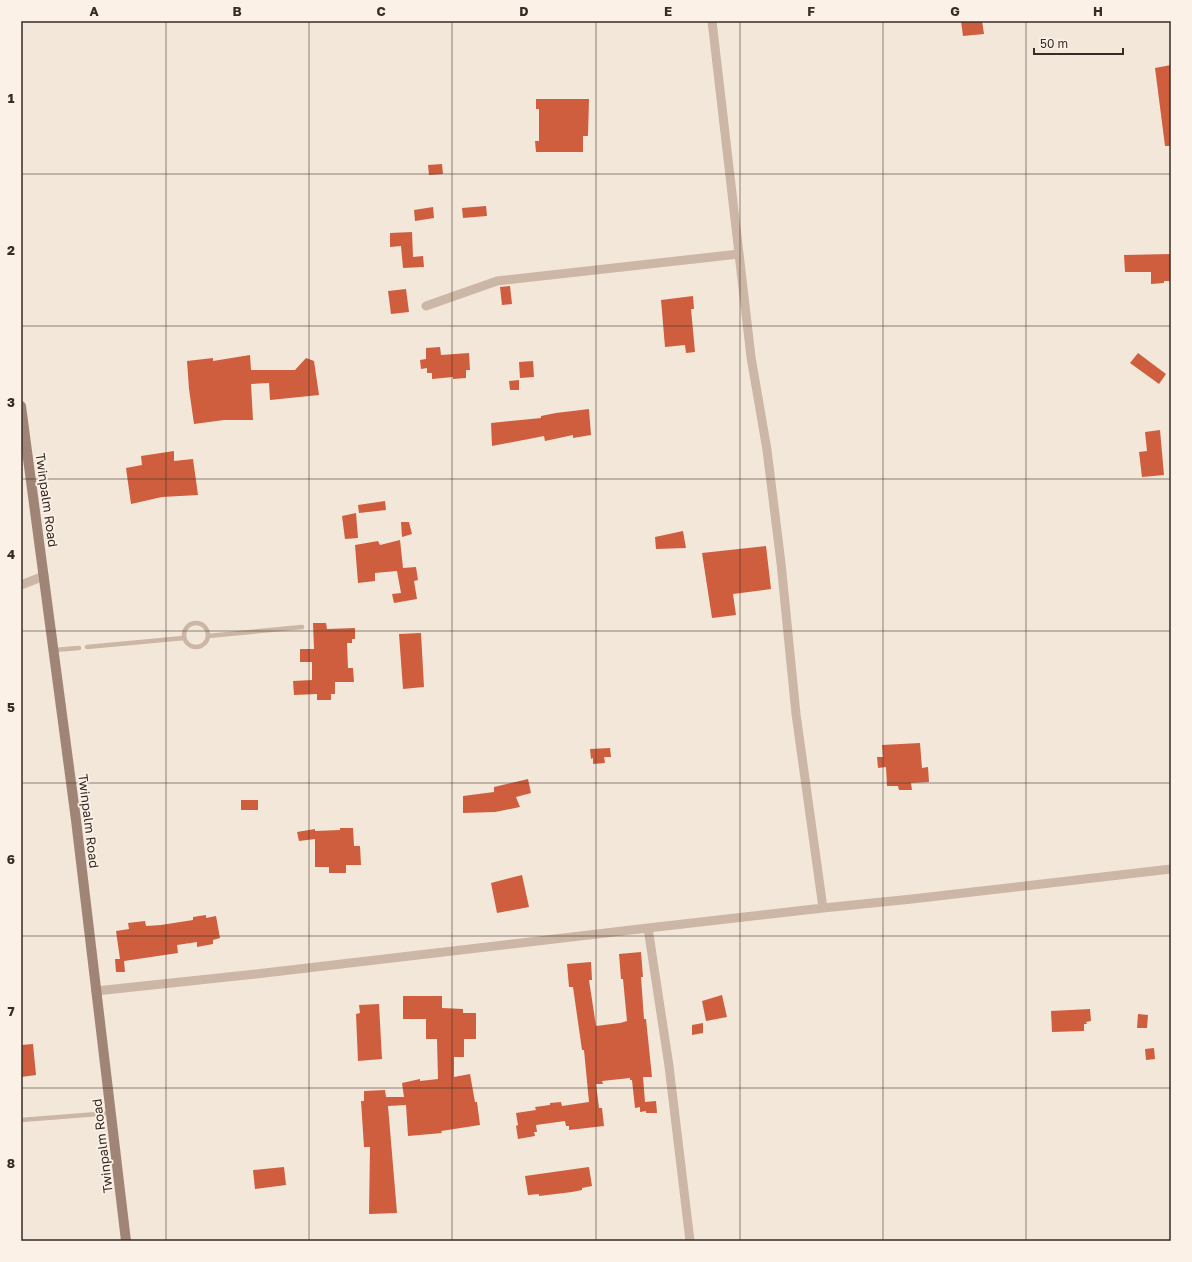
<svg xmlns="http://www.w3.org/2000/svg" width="1192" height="1262" font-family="'Golos Text',sans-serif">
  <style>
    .building { fill: #ce5e3d }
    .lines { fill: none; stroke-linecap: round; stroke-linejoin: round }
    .lane { stroke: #ccb6a5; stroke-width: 4.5 }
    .street { stroke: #ccb6a5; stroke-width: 9 }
    .secondary { stroke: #a08576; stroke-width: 10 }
    .grid { fill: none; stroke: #372c27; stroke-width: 1; stroke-opacity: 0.55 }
    .labels { text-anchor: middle; stroke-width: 3.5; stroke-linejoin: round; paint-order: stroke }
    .street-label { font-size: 13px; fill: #372c27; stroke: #fbf1e6 }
    .neatline { fill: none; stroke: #372c27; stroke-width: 1.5 }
    .grid-label { font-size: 13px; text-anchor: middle; font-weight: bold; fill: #372c27 }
  </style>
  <rect width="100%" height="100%" fill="#f3e7da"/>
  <path class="building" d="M961 21H982L984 34 963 36Z
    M1171 65V146H1165L1155 68Z
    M536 99H589L588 136H583V152H536L535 141H539V109H536Z
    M442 164 443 174 429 175 428 165Z
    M486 206 487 216 463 218 462 208Z
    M433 207 434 218 415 221 414 210Z
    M412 232 413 257 423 256 424 267 403 268 401 246 390 247V233Z
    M1171 254V281H1164V283L1151 284V272H1125L1124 255Z
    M510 286 512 304 502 305 500 287Z
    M406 289 409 312 391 314 388 291Z
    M693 296 694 309H691L695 352 686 353 685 345 665 347 661 300Z
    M440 347 441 355 469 353 470 370H466V378L453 379V377L432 379V373H427V368L421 369 420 360 426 359V348Z
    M1138 353 1166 374 1159 384 1130 363Z
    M250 355 251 370H295L306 358 314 361 319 395 270 400 269 383 251 384 253 420H224L194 424 189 389 187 361 213 358V361Z
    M533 361 534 377 520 378 519 362Z
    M519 380V390H510L509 381Z
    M589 409 591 435 573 438V435L545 441 544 436 492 446 491 423 541 418V416L556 413Z
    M1160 430 1164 475 1142 477 1139 452 1147 451 1145 432Z
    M174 451V461L193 459 198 495 162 497 131 504 126 468 142 465 141 456Z
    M385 501 386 510 359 513 358 505Z
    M356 513 358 538 345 539 342 516Z
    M401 522H409L412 534 402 537Z
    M683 531 686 548 656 549 655 537Z
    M400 540 403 568 416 567 418 580 414 581 417 599 394 603 392 594 401 593 397 571 375 573V581L358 583 355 545 378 541 380 545Z
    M766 546 771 589 733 594 736 615 712 618 702 553Z
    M313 623H326L327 629 355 628V639H352V643H347L348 668H353L354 682H335V694H331V700H317V694L294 695 293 681 312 680V662H300V649H314Z
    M421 633 424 687 403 689 399 634Z
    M920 743 922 768 928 767 929 782 911 783 912 790H899L898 786H887L886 767 878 768 877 757H883L882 745Z
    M610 748 611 757H604L605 763 593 764V758L591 759 590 749Z
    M528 779 531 793 516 797 520 807 495 812 463 813V796L494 792V787Z
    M241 800H258V810H241Z
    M340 828H353L354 846H360L361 865H346V873H329V867H315V839L299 841 297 832 315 829V831L340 830Z
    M522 875 529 907 497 913 491 883Z
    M206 915V918L216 916 220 938 213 940V944L197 947V942L177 945 178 953 124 961 125 972H116L115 959H120L116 931 129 929 128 923 145 921 146 926 161 925 193 920V917Z
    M641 952 643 977H641L644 1019H646L652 1077H643L645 1102 656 1101 657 1113H646V1111L640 1112V1107L635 1108 632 1080H630V1078L602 1081 603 1084H596L599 1108H602L604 1126 569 1130V1126H566L565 1121 536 1125 537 1132H534L535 1136 518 1139 516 1126 518 1125 516 1113 536 1110 535 1107 550 1105V1103L561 1102 562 1106 589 1102 584 1050H582L573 987H569L567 964 591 962 592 980H589L596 1026 620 1023 627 1021 623 979H621L619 954Z
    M722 995 727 1017 706 1021 702 1001Z
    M403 996H442V1008L463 1009V1013H476V1039H464V1057H454V1077L470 1074 475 1102H477L480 1125 441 1131 442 1133 408 1136 406 1105 388 1106 397 1213 369 1214 370 1147H364L361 1101H364V1091L385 1090 386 1097H404L402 1083 420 1079V1081L438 1079 437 1039H426V1019H403Z
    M379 1004 382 1059 358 1061 356 1014 360 1013 359 1005Z
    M1090 1009 1091 1021 1086 1022 1087 1024H1084V1031L1052 1032 1051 1011Z
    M1138 1014 1148 1015 1147 1028H1137Z
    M703 1023V1033L692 1035V1025Z
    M33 1044 36 1075 21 1077V1045Z
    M1154 1048 1155 1059 1146 1060 1145 1049Z
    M284 1167 286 1185 255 1189 253 1170Z
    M589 1167 592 1186 582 1188V1190L572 1192 539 1196V1194L528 1195 525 1176Z"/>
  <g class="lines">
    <path class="lane" d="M184 635a12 12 0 1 1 24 0a12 12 0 1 1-24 0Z
      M208 636 302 627
      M87 647 184 638
      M54 650 79 648
      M21 1120 111 1113"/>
    <path class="street" d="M712 21 751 357 767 450 781 563 796 714 823 908
      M426 306 497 281 739 254
      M21 585 44 576
      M648 928 669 1066 690 1241
      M96 991 256 974 648 928 823 908 912 899 1171 869"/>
    <path class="secondary" d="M21 406 76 820 126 1241"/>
  </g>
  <path class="grid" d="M166 21V1241M309 21V1241M452 21V1241M596 21V1241M740 21V1241M883 21V1241M1026 21V1241M21 174H1171M21 326H1171M21 479H1171M21 631H1171M21 783H1171M21 936H1171M21 1088H1171"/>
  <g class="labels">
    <g class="street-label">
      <text transform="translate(47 500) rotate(82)" y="5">Twinpalm Road</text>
      <text transform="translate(89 821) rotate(83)" y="5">Twinpalm Road</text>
      <text transform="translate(102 1146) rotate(-97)" y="5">Twinpalm Road</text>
    </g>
  </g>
  <rect width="1192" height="1262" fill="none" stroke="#fbf1e6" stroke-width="44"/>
  <path d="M1034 48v6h89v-6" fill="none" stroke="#372c27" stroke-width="2"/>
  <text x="1040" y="48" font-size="12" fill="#372c27" stroke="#fbf1e6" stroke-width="3" paint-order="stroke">50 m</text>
  <rect x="22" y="22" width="1148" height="1218" class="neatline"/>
  <g class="grid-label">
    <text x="94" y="16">A</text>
    <text x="237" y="16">B</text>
    <text x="381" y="16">C</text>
    <text x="524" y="16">D</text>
    <text x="668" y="16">E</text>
    <text x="811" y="16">F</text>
    <text x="955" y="16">G</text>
    <text x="1098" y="16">H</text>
    <text x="11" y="103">1</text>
    <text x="11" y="255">2</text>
    <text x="11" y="407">3</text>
    <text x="11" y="559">4</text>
    <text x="11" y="712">5</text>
    <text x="11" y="864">6</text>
    <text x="11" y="1016">7</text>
    <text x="11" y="1168">8</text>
  </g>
</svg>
